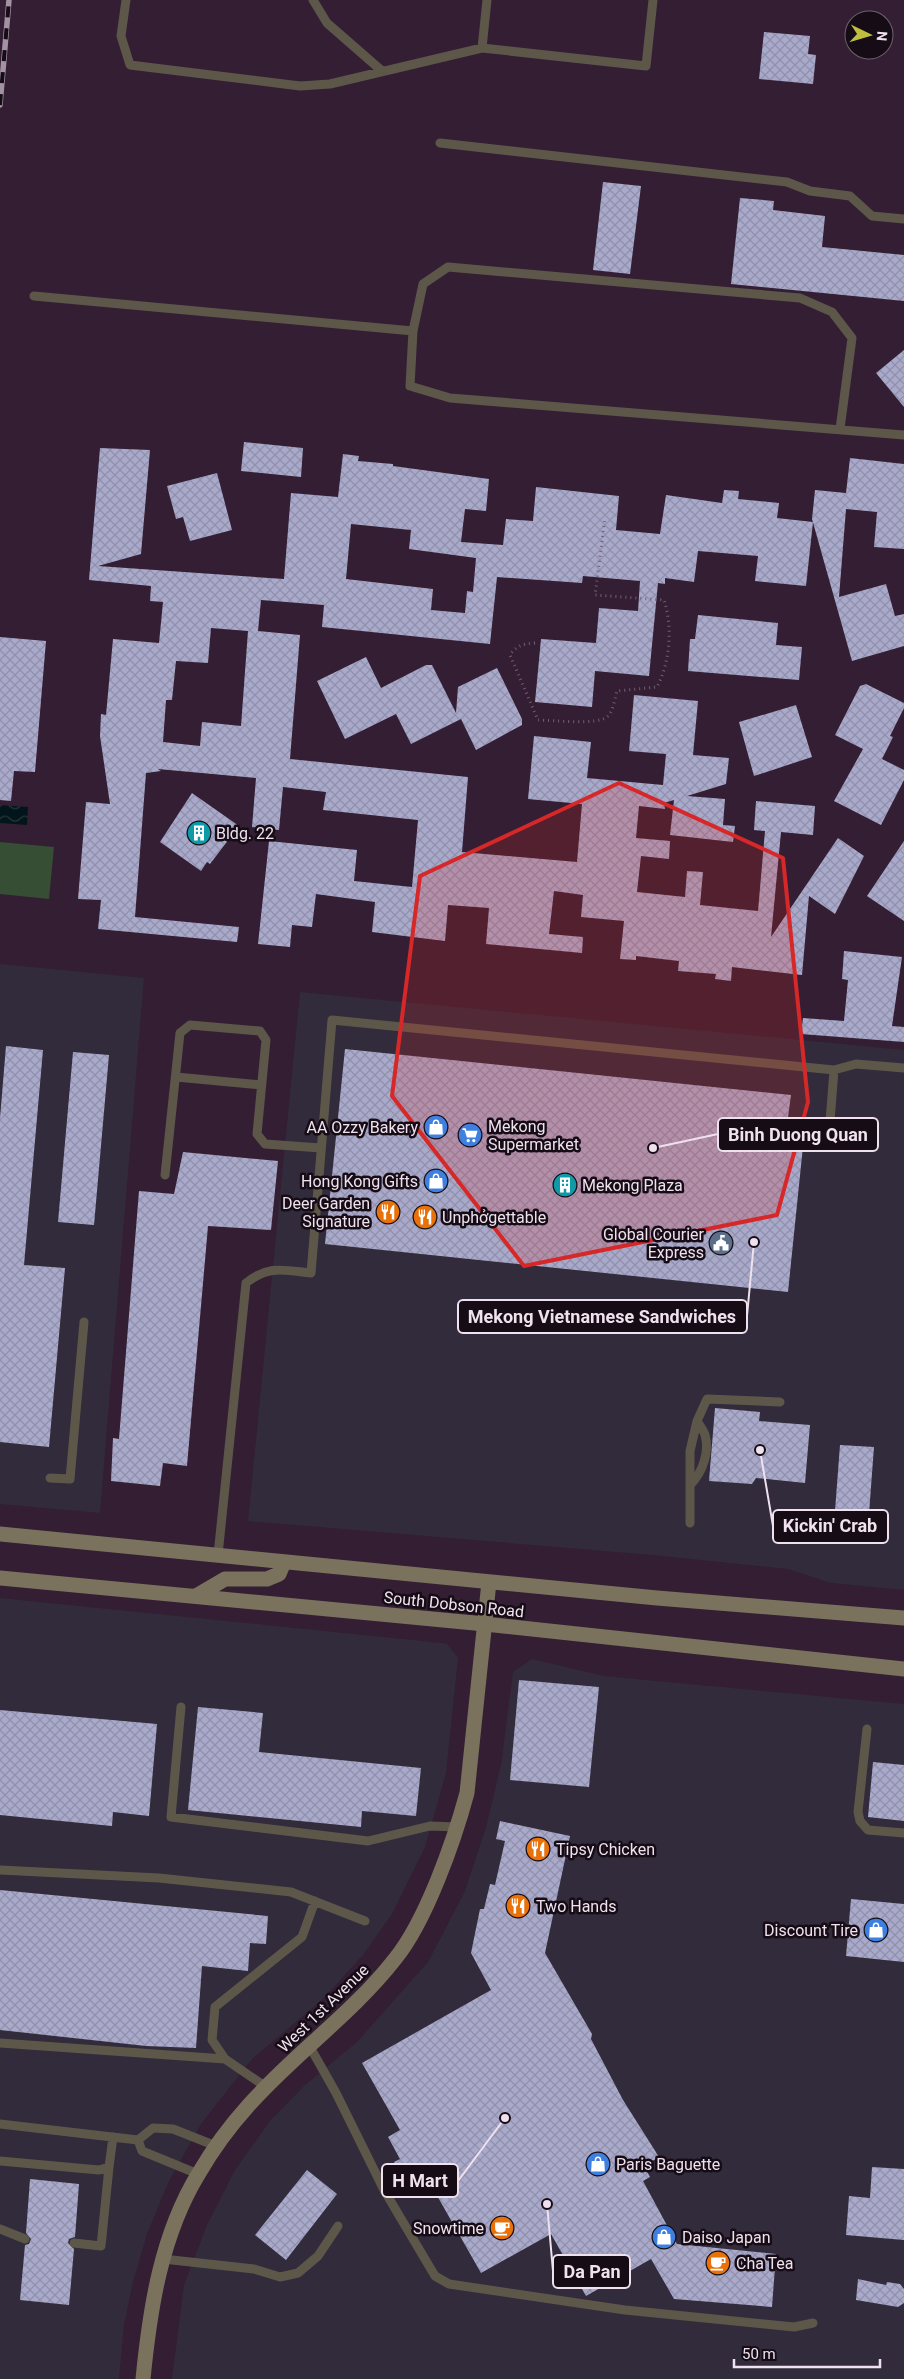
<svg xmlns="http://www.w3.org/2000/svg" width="904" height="2379" font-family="Roboto,sans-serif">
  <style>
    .commercial { fill: #312b3b }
    .grass { fill: #354e34 }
    .water { fill: url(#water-waves) }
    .building { fill: url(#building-cross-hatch); fill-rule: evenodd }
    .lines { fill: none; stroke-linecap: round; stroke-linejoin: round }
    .path { stroke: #725f72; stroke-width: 3; stroke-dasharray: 1 4; stroke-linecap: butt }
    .lane { stroke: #5d574a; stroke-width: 9 }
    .secondary { stroke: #7b725d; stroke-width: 15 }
    .rail-casing { stroke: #a392a3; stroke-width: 5.5 }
    .rail { stroke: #150c15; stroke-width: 4; stroke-dasharray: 11; stroke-linecap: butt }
    .marked { fill: #d62828; fill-opacity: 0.2; stroke: #d62828; stroke-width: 4; stroke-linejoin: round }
    .labels { text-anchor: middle; stroke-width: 5; stroke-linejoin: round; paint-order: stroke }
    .poi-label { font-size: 16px; fill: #f0e1ef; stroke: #150c15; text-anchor: start }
    .street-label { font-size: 16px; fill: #f0e1ef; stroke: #150c15 }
    .leader { fill: none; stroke: #f0e1ef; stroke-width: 2 }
    .callout-dot { fill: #f0e1ef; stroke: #150c15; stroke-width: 2 }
    .callout { fill: #150c15; stroke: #f0e1ef; stroke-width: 2 }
    .callout-label { font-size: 18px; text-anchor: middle; font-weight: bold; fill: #f0e1ef }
  </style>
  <defs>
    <pattern id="water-waves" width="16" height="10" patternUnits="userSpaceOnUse" patternTransform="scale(1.25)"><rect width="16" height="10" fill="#02151b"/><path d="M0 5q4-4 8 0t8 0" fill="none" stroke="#27373c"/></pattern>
    <pattern id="building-cross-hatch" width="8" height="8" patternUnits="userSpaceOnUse" patternTransform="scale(1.25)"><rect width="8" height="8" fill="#a9a9cb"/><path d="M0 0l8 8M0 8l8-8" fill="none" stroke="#9190aa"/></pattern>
  </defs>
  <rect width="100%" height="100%" fill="#331e33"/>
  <path class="commercial" d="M0 964 144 978 100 1513 0 1504Z
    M300 992 904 1050V1590L831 1583 788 1569 652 1555 248 1521Z
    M0 1598 442 1643 447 1644 458 1658 446 1773 425 1847 392 1914 363 1955 322 2000 252 2059 201 2124 168 2183 147 2234 133 2282 124 2325 119 2379H0Z
    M532 1659 604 1676 904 1704V2379H172L184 2285 207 2225 235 2170 270 2121 304 2086 357 2042 428 1962 465 1891 486 1827 501 1765 513 1672Z"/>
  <path class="grass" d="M0 842 54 847 49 899 0 894Z"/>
  <path class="water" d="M0 805 28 807 27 825 0 823Z"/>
  <path class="building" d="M764 32 810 36 808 54 816 55 813 84 759 79Z
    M603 182 641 186 630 274 593 270Z
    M740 198 774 201 773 210 825 216 822 247 904 255V301L731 284Z
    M904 350V407L876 373Z
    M244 442 303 448 301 477 241 471Z
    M100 448 150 450 141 554 98 566 284 579 291 493 338 497 343 454 359 456 358 461 393 464V466L489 479 486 511 465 509 461 542 503 545 506 519 533 521 536 487 619 496 616 530 660 534 666 495 722 503 724 490 739 491 738 499 779 503 777 518 813 522 806 586 755 581 758 556 698 551 694 582 665 578V584L658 583 649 676 595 671 592 707 535 702 541 639 596 643 599 608 638 611 640 581 583 576 582 583 497 577 490 644 322 627 324 605 261 600 258 631 300 635 290 759 468 777 462 852 577 862 582 804 528 799 534 736 591 742 587 778 663 785 666 754 629 751 634 695 698 701 693 755 729 758 726 784 687 796 725 799 723 825 735 826 733 842 670 835 674 800 664 803 665 809 639 806 636 838 670 841 669 859 641 856 637 892 685 897 687 871 703 872 700 905 758 911 765 831 754 830 756 801 815 806 813 835 781 832 771 937 838 838 864 856 835 914 809 896 802 975 732 967 731 981 715 979 716 974 678 971 679 961 636 956V960L620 959 624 921 581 917 583 895 554 891 549 934 583 937 582 953 486 944 489 908 448 905 445 941 372 932 375 902 316 894 312 927 292 925 290 947 258 944 269 841 357 850 354 881 412 887 418 820 323 810 326 792 283 787 279 830 252 827 256 778 158 769 161 771 146 773 135 917 239 927 237 942 98 929 101 900 78 899 86 802 110 804 100 736 101 714 106 715 113 639 159 643 163 602 150 601 151 586 89 580ZM351 524 411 530 409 549 476 558 473 592 467 591 465 613 431 610 433 589 346 579ZM211 628 248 631 241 726 202 722 200 746 163 742 166 700H172L176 661 208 663Z
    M850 458 904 464V549L874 547 877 512 846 509 839 597 886 584 895 616 904 614V646L852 661 812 519 815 490 846 493Z
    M217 473 232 530 190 541 183 517 176 519 167 486Z
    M698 615 778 623 776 645 802 647 799 680 688 671 690 639H695Z
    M0 637 46 641 35 772 14 771 11 801 0 800Z
    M366 657 381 688 426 665H432L456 713 458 687 497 668 522 719V725L476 750 461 719 411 744 396 714 345 739 317 681Z
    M866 684 904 703V708L890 736 893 737 882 759 904 770V780L881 825 834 801 863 749 835 735 860 686Z
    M796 705 812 757 754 776 739 722Z
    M192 793 239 826 210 864 207 862 201 871 160 842Z
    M904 841V921L867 896Z
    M844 951 902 957 892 1026 904 1027V1042L801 1034 803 1018 844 1021 848 980 842 979Z
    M6 1046 43 1050 24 1265 65 1268 49 1447 0 1442V1118Z
    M345 1049 791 1095 787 1125 805 1127 788 1292 325 1244Z
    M73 1052 109 1055 94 1225 58 1222Z
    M183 1152 278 1161 271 1230 208 1226 187 1466 163 1463 160 1486 111 1481 113 1438 119 1439 139 1191 174 1194Z
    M715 1408 760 1412 759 1421 810 1425 805 1483 756 1478 752 1484 709 1481Z
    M840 1445 874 1447 867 1540 833 1537Z
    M519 1680 599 1687 589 1787 510 1780Z
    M198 1707 263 1713 259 1752 421 1768 416 1816 362 1811 361 1827 188 1810Z
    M0 1710 157 1724 149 1816 113 1812 112 1826 0 1815Z
    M873 1762 904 1765V1821L868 1817Z
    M500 1821 570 1836 545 1953 592 2034 591 2039 623 2100 659 2157 644 2166 650 2177 643 2181 677 2244 776 2254 772 2307 674 2299 651 2259 586 2296 551 2234 481 2273 423 2171 405 2182 394 2162 400 2159 388 2137 400 2130 362 2063 491 1990 471 1953 480 1909H484L490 1884 495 1885 505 1841 496 1839Z
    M0 1890 268 1916 266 1944 250 1943 248 1971 202 1966 196 2048 146 2046 0 2030Z
    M851 1899 904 1904V1962L846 1956Z
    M872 2167 904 2169V2240L846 2235 849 2196 870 2198Z
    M307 2170 337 2194 286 2260 255 2235Z
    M30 2179 79 2184 75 2237 69 2239 68 2243 74 2249 69 2305 20 2300 25 2245 29 2244 31 2239 26 2233Z
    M858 2279 886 2285 887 2282 900 2284 904 2289V2303L898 2307 856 2300Z"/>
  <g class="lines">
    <path class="path" d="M535 643C523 644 517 645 510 655L538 720C553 720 598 726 608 716 613 711 615 698 617 691L657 687C670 662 673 627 664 600L595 595 605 518"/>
    <path class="lane" d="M126 0 121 36 130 65 300 86 330 84 482 48 646 66 653 0
      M313 0 327 23 382 71
      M482 48 487 0
      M440 143 787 182 810 191 850 196 872 216 904 219
      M34 296 413 331
      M840 429 852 338 832 312 800 298 448 267 423 284 413 331 410 386 450 398 904 435
      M834 1070 856 1064 904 1068
      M176 1077 261 1085
      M165 1175 180 1033 190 1025 260 1031 266 1040 257 1134 265 1144 321 1148
      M50 1478 70 1479 84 1322
      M691 1484C702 1473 710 1452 705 1435 704 1431 700 1426 697 1421
      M690 1523V1451L697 1421 707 1399 780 1402
      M218 1555 246 1283C269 1265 283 1270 311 1273L332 1020 834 1070 828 1147
      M181 1707 171 1817 368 1841 430 1826 457 1827
      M867 1729 858 1812 860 1821 868 1830 904 1833
      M0 1870 159 1878 291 1892 365 1921
      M0 2043 225 2059 266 2087
      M310 2047 336 2093 384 2190 435 2276 449 2284 625 2310 794 2327 813 2323
      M225 2059 212 2040 215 2007 302 1937 315 1901
      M0 2124 138 2140
      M0 2161 99 2170 109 2167 113 2137
      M198 2174 142 2151 138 2140 153 2128 173 2129 216 2146
      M0 2229 25 2239
      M74 2243 101 2246 109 2167
      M163 2259 254 2269 280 2277 298 2273 318 2256 338 2226"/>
    <path class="secondary" d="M0 1534 657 1598 904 1618
      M0 1578 485 1624 904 1669
      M196 1596 225 1579H267L279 1574 284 1562
      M143 2379C150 2308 161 2235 199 2173 213 2149 230 2126 248 2106 294 2054 352 2014 395 1959 426 1921 454 1841 467 1793L489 1582"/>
    <g class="rail-casing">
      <path id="rail" d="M0 105 9 0"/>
    </g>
    <use href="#rail" class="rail"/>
  </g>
  <path class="marked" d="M619 783 783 858 808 1102 777 1215 524 1266 392 1096 420 876Z"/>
  <defs>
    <g id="building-disc" transform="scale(1.25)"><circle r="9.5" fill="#0f9aa8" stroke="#150c15"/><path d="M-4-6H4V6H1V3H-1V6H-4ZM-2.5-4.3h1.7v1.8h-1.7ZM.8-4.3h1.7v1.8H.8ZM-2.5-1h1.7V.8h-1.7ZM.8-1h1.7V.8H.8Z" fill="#fff"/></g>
    <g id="shop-disc" transform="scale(1.25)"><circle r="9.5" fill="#3f7fe0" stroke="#150c15"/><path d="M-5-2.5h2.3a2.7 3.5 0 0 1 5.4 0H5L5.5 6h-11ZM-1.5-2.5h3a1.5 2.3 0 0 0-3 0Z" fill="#fff"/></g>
    <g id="supermarket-disc" transform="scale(1.25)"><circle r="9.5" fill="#3f7fe0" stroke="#150c15"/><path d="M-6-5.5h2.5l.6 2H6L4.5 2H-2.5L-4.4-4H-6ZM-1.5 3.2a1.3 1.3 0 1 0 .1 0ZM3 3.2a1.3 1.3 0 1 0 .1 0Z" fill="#fff"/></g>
    <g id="restaurant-disc" transform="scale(1.25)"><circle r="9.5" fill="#e8710a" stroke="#150c15"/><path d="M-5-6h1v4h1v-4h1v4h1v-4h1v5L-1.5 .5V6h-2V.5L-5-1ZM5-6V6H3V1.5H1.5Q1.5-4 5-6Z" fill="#fff"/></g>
    <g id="civic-disc" transform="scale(1.25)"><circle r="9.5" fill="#5c6f8a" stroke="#150c15"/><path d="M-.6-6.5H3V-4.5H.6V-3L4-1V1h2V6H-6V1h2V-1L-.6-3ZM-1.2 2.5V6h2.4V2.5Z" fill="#fff"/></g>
    <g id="cafe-disc" transform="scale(1.25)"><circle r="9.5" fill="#e8710a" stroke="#150c15"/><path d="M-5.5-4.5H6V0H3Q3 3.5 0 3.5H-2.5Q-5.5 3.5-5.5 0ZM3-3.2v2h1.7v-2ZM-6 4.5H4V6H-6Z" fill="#fff"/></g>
  </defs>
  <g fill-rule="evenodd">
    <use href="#building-disc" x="199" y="833"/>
    <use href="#shop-disc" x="436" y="1127"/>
    <use href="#supermarket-disc" x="470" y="1135"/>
    <use href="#shop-disc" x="436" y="1181"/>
    <use href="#building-disc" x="565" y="1185"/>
    <use href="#restaurant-disc" x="388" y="1212"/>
    <use href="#restaurant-disc" x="425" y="1217"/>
    <use href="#civic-disc" x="721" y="1243"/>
    <use href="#restaurant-disc" x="538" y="1849"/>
    <use href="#restaurant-disc" x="518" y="1906"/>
    <use href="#shop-disc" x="876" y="1930"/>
    <use href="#shop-disc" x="598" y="2164"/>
    <use href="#cafe-disc" x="502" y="2228"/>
    <use href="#shop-disc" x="664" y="2237"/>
    <use href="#cafe-disc" x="718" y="2263"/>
  </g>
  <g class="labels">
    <g class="poi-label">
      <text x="216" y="839">Bldg. 22</text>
      <text x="488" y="1132">Mekong<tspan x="488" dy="18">Supermarket</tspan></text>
      <text x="418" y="1133" text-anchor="end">AA Ozzy Bakery</text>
      <text x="418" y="1187" text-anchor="end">Hong Kong Gifts</text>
      <text x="582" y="1191">Mekong Plaza</text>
      <text x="370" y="1209" text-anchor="end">Deer Garden<tspan x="370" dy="18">Signature</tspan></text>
      <text x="442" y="1223">Unphởgettable</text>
      <text x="704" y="1240" text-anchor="end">Global Courier<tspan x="704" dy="18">Express</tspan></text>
      <text x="556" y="1855">Tipsy Chicken</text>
      <text x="536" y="1912">Two Hands</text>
      <text x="858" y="1936" text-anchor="end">Discount Tire</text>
      <text x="616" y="2170">Paris Baguette</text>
      <text x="484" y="2234" text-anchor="end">Snowtime</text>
      <text x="682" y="2243">Daiso Japan</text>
      <text x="736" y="2269">Cha Tea</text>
    </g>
    <g class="street-label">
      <text transform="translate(454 1604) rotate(6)" y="6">South Dobson Road</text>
      <text transform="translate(323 2008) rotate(-44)" y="6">West 1st Avenue</text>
    </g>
  </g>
  <path class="leader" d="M653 1148L718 1134M754 1242L747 1316M760 1450L773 1526M505 2118L458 2181M547 2204L553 2271"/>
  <g class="callout-dot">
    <circle cx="653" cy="1148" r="5"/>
    <circle cx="754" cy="1242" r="5"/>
    <circle cx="760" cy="1450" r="5"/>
    <circle cx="505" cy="2118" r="5"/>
    <circle cx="547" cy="2204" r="5"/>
  </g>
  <g class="callout">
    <rect x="718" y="1118" width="160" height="33" rx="5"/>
    <rect x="458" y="1300" width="289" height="33" rx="5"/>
    <rect x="773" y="1510" width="115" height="33" rx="5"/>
    <rect x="382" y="2164" width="76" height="33" rx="5"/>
    <rect x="553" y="2255" width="77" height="33" rx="5"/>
  </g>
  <g class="callout-label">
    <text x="798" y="1141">Binh Duong Quan</text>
    <text x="602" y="1323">Mekong Vietnamese Sandwiches</text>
    <text x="830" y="1532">Kickin' Crab</text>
    <text x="420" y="2187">H Mart</text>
    <text x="592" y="2278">Da Pan</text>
  </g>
  <g transform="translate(869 35) rotate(95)"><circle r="24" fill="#150c15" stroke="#6d616c"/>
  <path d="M0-4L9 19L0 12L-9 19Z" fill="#bfbe41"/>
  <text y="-8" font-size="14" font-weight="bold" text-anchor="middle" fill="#f0e1ef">N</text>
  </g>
  <path d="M734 2359v8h146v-8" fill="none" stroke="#f0e1ef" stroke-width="2.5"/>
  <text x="742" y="2359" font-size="15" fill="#f0e1ef" stroke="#150c15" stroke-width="4" paint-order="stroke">50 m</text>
</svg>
